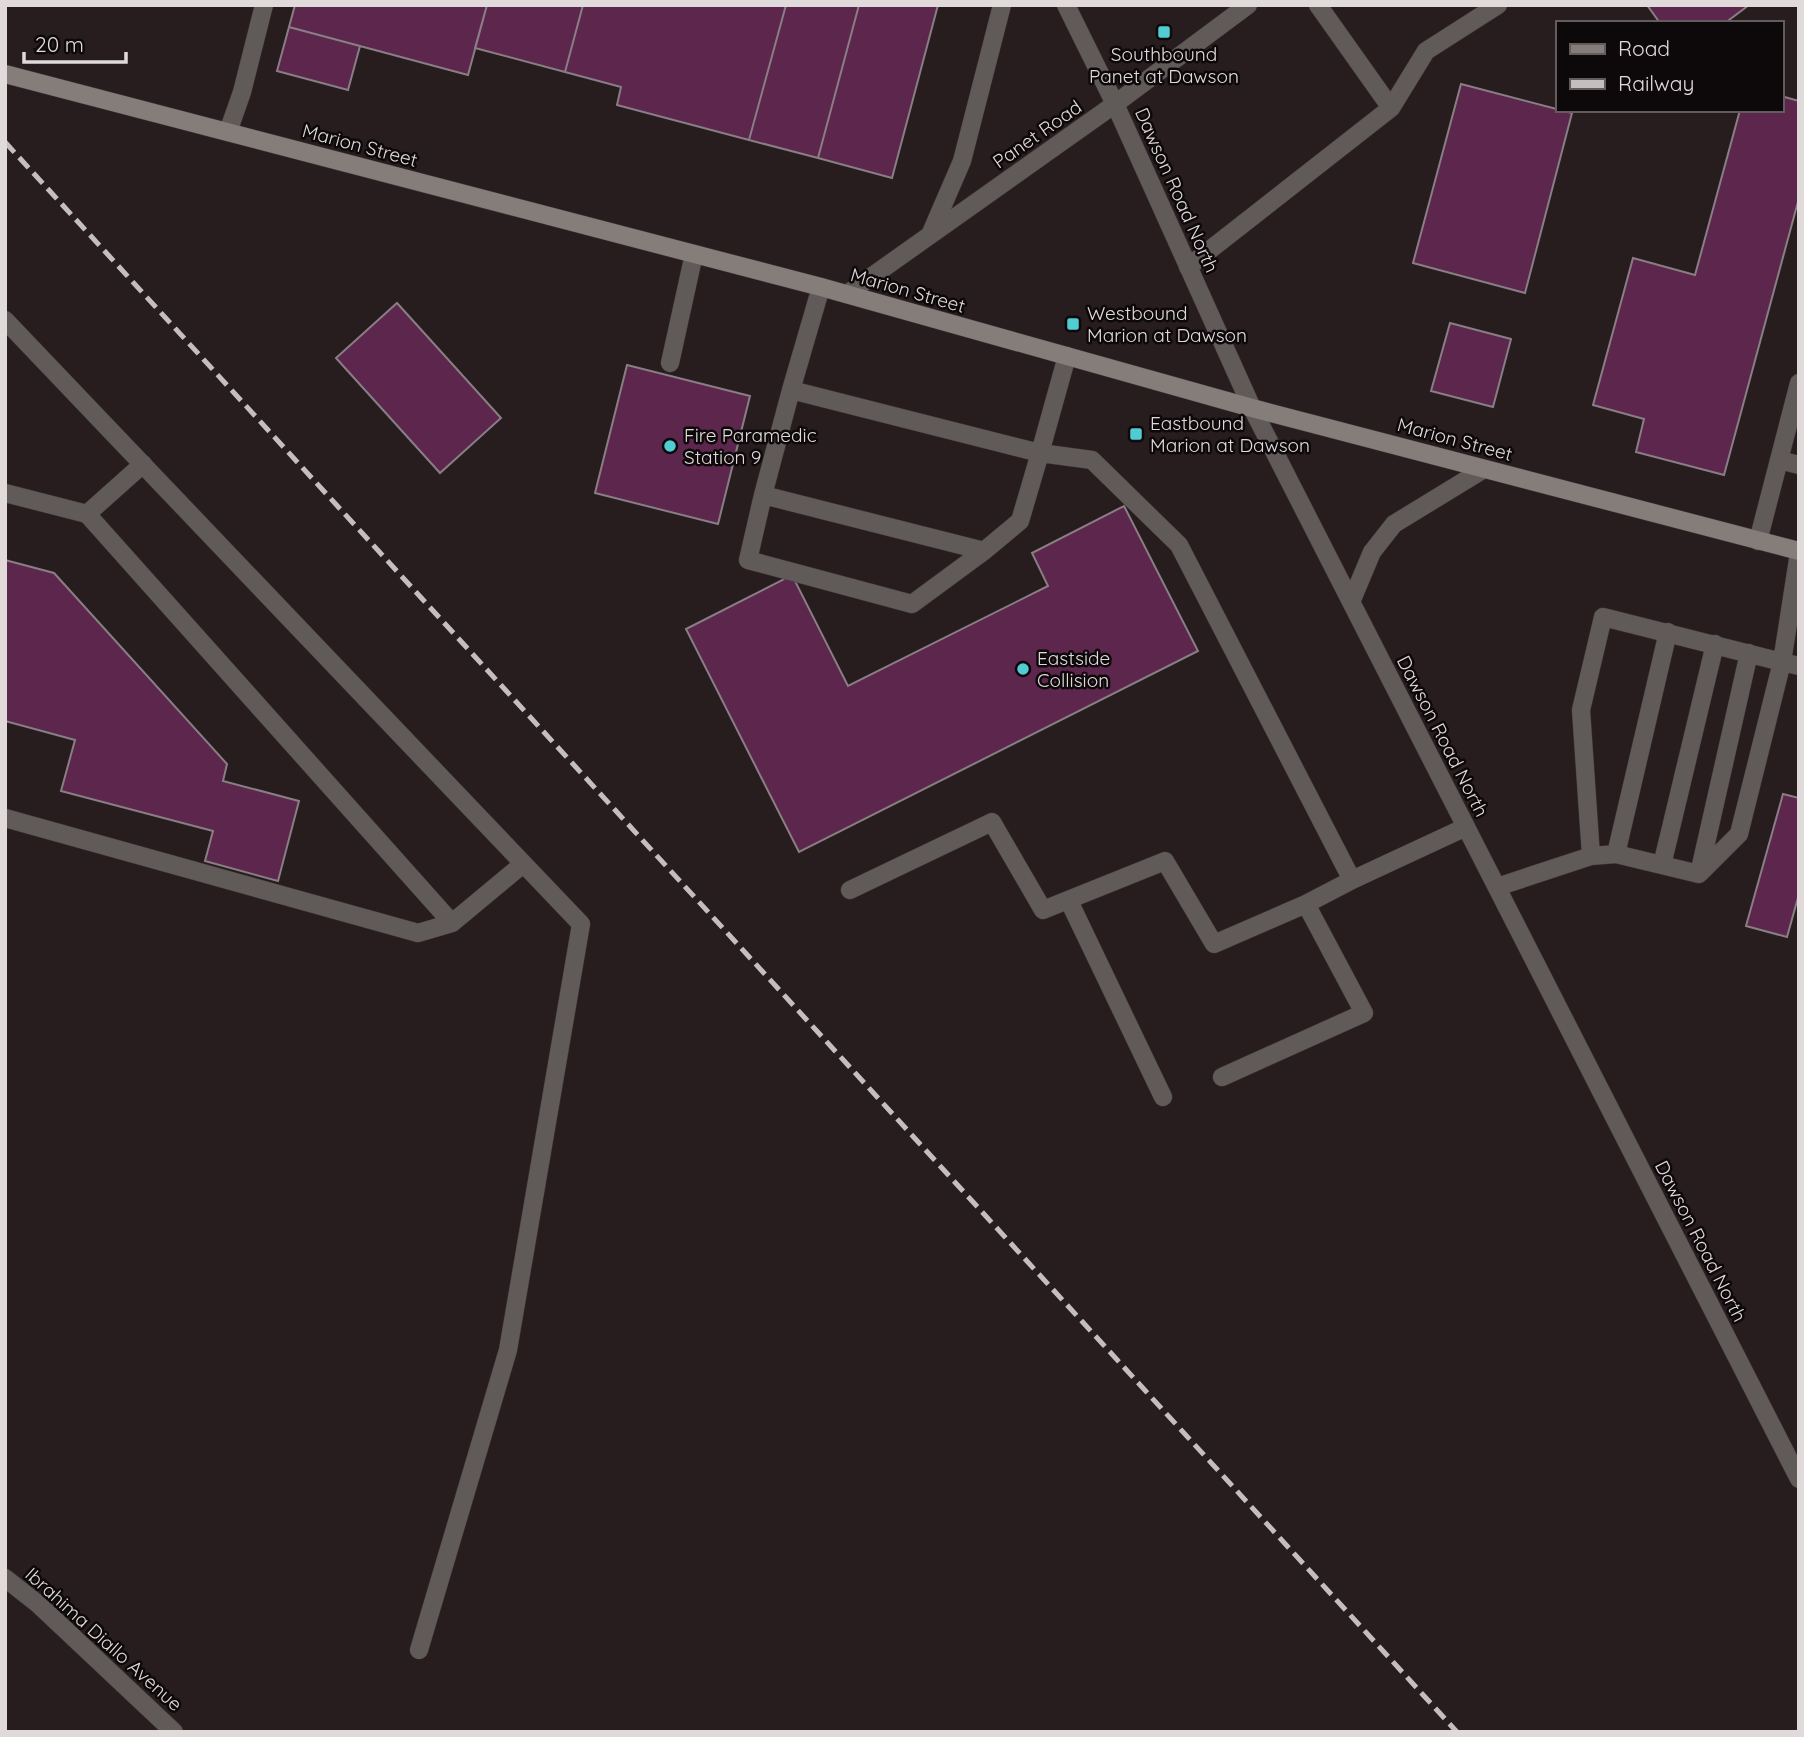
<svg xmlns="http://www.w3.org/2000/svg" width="1804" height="1737" font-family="Quicksand,sans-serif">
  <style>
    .building { fill: #5c264d; stroke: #887e84; stroke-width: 2 }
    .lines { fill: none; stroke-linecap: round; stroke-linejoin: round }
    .service-casing { stroke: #413738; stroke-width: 19 }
    .minor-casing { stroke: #413738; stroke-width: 19 }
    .tertiary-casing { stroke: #413738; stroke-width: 19 }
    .secondary-casing { stroke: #413738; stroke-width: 19 }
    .service { stroke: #605b59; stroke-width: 18 }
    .minor { stroke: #605b59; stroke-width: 18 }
    .tertiary { stroke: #605b59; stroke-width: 18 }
    .secondary { stroke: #847d79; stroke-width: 18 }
    .rail { stroke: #c5bebe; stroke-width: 5; stroke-dasharray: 14 7; stroke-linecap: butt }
    .poi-dot { fill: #51ccd3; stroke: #0d0809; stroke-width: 2.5 }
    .labels { text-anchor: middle; stroke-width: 5; stroke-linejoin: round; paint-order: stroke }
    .poi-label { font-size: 19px; fill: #e1dada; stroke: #0d0809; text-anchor: start }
    .street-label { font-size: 19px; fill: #e1dada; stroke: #0d0809 }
  </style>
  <rect width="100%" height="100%" fill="#271d1e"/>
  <path class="building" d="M295 5H487L468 75 289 27Z
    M487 5H583L565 72 475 48Z
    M583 5H786L749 140 617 105 621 87 565 72Z
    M786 5H859L818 158 749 140Z
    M859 5H938L892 178 818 158Z
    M1647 5H1749L1725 23H1660Z
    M289 27 360 46 348 90 277 71Z
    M1461 84 1572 113 1525 293 1413 263Z
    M1781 96 1799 101V198L1724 475 1636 452 1644 419 1593 405 1633 258 1695 275 1740 110H1781Z
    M397 303 501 418 440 473 336 358Z
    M1450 323 1511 339 1493 407 1431 391Z
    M627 365 750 396 718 524 595 493Z
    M1124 506 1198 651 799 852 686 629 792 575 848 686 1048 586 1032 553Z
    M5 560 54 573 227 764 223 781 299 801 278 881 205 861 213 831 61 791 75 740 5 721Z
    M1783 794 1799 798V894L1787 937 1746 926Z"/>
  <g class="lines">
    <g class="service-casing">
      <path id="service" d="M1318 5 1391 108
        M228 132 242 92 264 5
        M1188 267 1391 108 1426 51 1498 5
        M1067 356 1040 453 1092 460 1179 545 1352 880 1466 827
        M670 363 694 254
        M791 390 763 495 984 551 1020 521 1040 453 791 390 821 287
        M1779 460 1799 465
        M5 493 87 514 452 923
        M763 495 748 560 912 604 984 551
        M87 514 143 464
        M1758 541 1799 383
        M5 818 418 933 452 923 523 864
        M1616 854 1668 632
        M1591 856 1616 854 1699 874 1739 834 1782 662 1799 666
        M1662 865 1715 644
        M1699 874 1749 653
        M1497 887 1591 856 1581 710 1603 617 1782 662 1799 553
        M850 890 992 822 1043 910 1165 861 1214 944 1306 904
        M1069 901 1163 1097
        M1222 1077 1364 1013 1306 904 1352 880"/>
    </g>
    <g class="minor-casing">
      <path id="minor" d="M5 320 581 924 508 1350 419 1650
        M5 1578 38 1604 174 1732"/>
    </g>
    <g class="tertiary-casing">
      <path id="tertiary" d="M1066 5 1115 104 1252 408 1799 1479
        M930 235 962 161 1002 5
        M847 294 1115 104 1248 5
        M1351 602 1372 552 1394 524 1484 469"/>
    </g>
    <g class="secondary-casing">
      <path id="secondary" d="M5 74 821 287 1252 408 1799 551"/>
    </g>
    <use href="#service" class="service"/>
    <use href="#minor" class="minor"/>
    <use href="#tertiary" class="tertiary"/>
    <use href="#secondary" class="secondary"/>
    <path class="rail" d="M5 142 1457 1732"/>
  </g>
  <g class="poi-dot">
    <rect x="1157" y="25" width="14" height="14" rx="3.5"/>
    <rect x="1066" y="317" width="14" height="14" rx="3.5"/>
    <rect x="1129" y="427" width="14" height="14" rx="3.5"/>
    <circle cx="670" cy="446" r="7"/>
    <circle cx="1023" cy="669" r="7"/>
  </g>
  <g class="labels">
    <g class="poi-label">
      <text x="1164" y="61" text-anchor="middle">Southbound<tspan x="1164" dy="22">Panet at Dawson</tspan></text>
      <text x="1087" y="320">Westbound<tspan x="1087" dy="22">Marion at Dawson</tspan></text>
      <text x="1150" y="430">Eastbound<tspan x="1150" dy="22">Marion at Dawson</tspan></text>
      <text x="684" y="442">Fire Paramedic<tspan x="684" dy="22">Station 9</tspan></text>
      <text x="1037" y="665">Eastside<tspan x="1037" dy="22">Collision</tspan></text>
    </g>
    <g class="street-label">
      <text transform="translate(1037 134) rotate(-35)" y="7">Panet Road</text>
      <text transform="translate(360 145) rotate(15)" y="7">Marion Street</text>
      <text transform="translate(1177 190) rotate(66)" y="7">Dawson Road North</text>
      <text transform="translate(908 290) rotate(16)" y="7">Marion Street</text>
      <text transform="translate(1455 439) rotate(15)" y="7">Marion Street</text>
      <text transform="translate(1443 736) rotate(63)" y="7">Dawson Road North</text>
      <text transform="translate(1701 1241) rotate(63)" y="7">Dawson Road North</text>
      <text transform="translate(104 1639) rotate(42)" y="7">Ibrahima Diallo Avenue</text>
    </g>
  </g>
  <rect width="1804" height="1737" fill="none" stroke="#e1dada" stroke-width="14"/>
  <rect x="1556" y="21" width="228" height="91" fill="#0d0809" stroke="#625c5d" stroke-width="2"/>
  <rect x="1570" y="44" width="35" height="10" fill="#847d79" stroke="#625c5d" stroke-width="2"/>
  <text x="1618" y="56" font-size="21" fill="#e1dada">Road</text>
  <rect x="1570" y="79" width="35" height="10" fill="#c5bebe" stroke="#625c5d" stroke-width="2"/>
  <text x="1618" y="91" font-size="21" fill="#e1dada">Railway</text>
  <path d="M24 52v10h102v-10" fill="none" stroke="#e1dada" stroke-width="3.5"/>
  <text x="35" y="52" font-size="21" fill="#e1dada" stroke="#0d0809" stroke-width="5" paint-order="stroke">20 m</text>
</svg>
